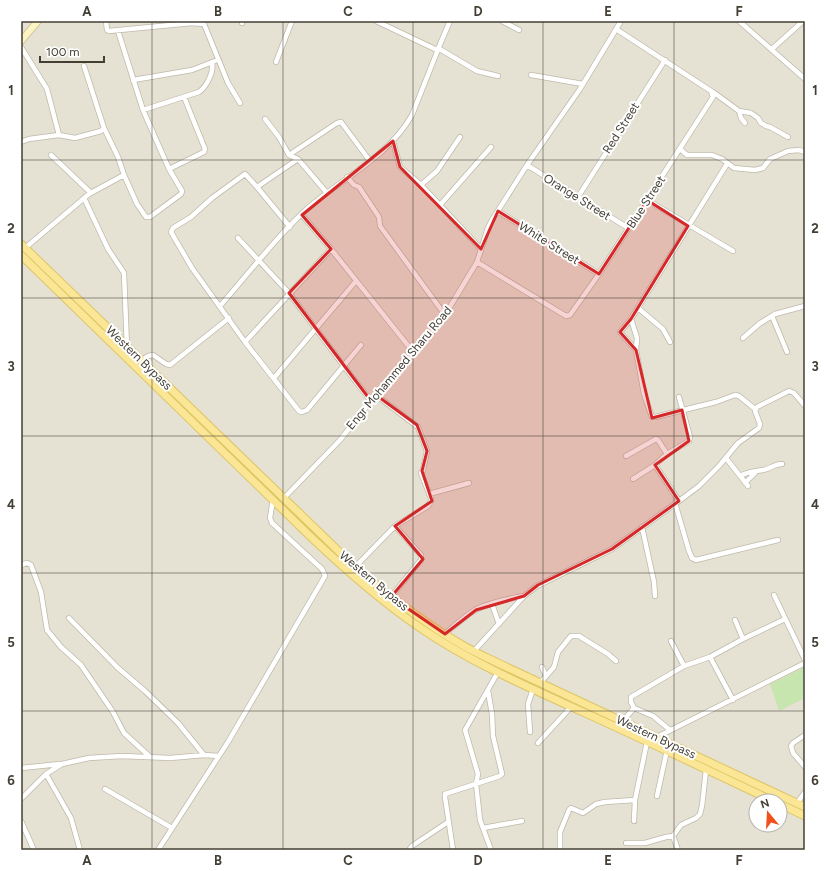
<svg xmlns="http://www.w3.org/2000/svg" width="826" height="871" font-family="Figtree,sans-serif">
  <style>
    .residential { fill: #e5e1d3; fill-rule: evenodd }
    .green { fill: #c7e5ae }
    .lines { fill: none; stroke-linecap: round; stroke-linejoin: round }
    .street-casing { stroke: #bfbaaa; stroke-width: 6 }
    .secondary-casing { stroke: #d0c596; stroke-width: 8 }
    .primary-casing { stroke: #dec566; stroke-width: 9 }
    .street { stroke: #fff; stroke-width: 4.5 }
    .secondary { stroke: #fcf4c4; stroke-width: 6 }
    .primary { stroke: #fae695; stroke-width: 7 }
    .marked { fill: #d62828; fill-opacity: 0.2; stroke: #d62828; stroke-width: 3; stroke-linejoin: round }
    .grid { fill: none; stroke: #433f35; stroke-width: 1; stroke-opacity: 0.55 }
    .labels { text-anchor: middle; stroke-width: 4; stroke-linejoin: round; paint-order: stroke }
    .street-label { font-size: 12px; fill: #433f35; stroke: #fff }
    .neatline { fill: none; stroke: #433f35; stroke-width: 1.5 }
    .grid-label { font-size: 13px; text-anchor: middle; font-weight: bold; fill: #433f35 }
  </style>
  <rect width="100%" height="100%" fill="#f1efe4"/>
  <path class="residential" d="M21 21H805V850H21ZM756 801H780V825H756Z"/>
  <path class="green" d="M805 667V698L779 711 770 684Z"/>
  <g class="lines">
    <g class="street-casing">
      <path id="street" d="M106 21 107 30 109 31 192 23 204 24 228 83 240 103
        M376 21 437 50
        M502 21 519 30
        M739 21 805 79
        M242 23V21
        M21 47 47 89 59 135
        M438 48 477 71 498 76
        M772 49 803 21
        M276 62 292 21
        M84 66 104 128 118 157 124 175 137 204 146 217H150L181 194 182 191 169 169 143 110 118 31
        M531 75 583 84
        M133 80 192 70 215 61
        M713 92 739 111 751 113 758 118 761 123 766 126 770 127 788 137
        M143 110 199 92C207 86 214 72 212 63
        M739 111 741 118 745 123
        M265 119 279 137 289 155 298 159 327 193
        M393 141 400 167 421 185 481 249
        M21 142 29 139 59 135 75 138 101 131 104 128
        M680 149 687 155H712L722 159 734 168 755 170 763 168 770 159 788 151 799 150 805 152
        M51 155 91 193
        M289 155 337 123 341 122 370 161
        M527 165 628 228
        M169 169 204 152 205 149 184 97
        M347 177 354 185 359 187 379 217 380 226 445 315
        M421 185 437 171 460 137
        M257 187 298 159
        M578 197 665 60
        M84 198 108 249 124 273 127 347
        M647 200 733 251
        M440 205 491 147
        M498 211 599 274
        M302 215 331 249 414 353
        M290 227 257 187 245 174 212 198 191 217 173 228 171 232 192 268 245 342 299 411 302 412 307 410 361 345
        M238 238 289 293 343 365 371 401
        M25 248 89 194 124 175
        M477 262 566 316 570 315 599 274 713 97 711 91 616 29
        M220 306C249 273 276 237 308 208 343 178 389 156 412 115L441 42 450 21
        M638 308 663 329 670 342
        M772 316 787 352
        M631 319 637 338 636 350 644 394 652 417H655L716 402 735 395 739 396 755 409
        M743 338 759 324 775 314 805 306
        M245 342 331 249
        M636 350 620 332 631 319 727 164
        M141 361 148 356 153 355 166 364 170 365 229 318
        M274 378 356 281
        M626 456 656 439 658 440 667 454
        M726 458 748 486
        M655 465 679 501
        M740 476C749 471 753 472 763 470 770 469 774 464 782 464
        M633 479 655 465 667 454 689 441 690 437 679 397
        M745 483 757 471
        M429 494 469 483
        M284 498 340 440 371 401 433 331 445 315 477 262 488 228 492 220 527 165 580 89 621 21
        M675 503 689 551 692 558 696 560 778 540
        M642 527 654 582 655 596
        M21 565 27 563 31 565 41 592 47 630 61 647 81 665 113 712 124 733 149 756
        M355 567 395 526 428 506 431 501V498L421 473 423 470 427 451 418 427 376 395
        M774 595 805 660
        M391 597 421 560V555L395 526
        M492 604 499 624
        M69 618 118 668 145 691 178 723 204 755
        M445 634C454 626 464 617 475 610 486 604 511 598 524 596
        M743 639 785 619
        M671 641 684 666
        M474 651 524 596 537 586 612 549 679 501 699 486 719 466 738 443 759 428 760 424 755 411 757 407 789 391 794 393 805 406
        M710 657 733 700
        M542 667 546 676
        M540 683 554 667 558 652 571 636H579L608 654 616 661
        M623 721 634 708
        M670 730 653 716 634 708 631 702V697L684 666 710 657 743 639 735 620
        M530 732 528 704 533 689
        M805 735 793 743 791 746 793 753 805 767
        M657 737 805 663
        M538 743 571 707
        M21 768 60 764
        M46 774 71 818 80 850
        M105 789 172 828
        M657 796 667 750
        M21 799 46 774 62 764 89 758 122 756 170 758 204 755 219 756
        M797 803 805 792
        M21 821 34 850
        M634 821 635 800 647 742
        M483 828 522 821
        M673 836 681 825 696 818 700 814 702 806 706 770
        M673 836 678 850
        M626 843H645L666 837 673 836
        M158 850 228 742 325 576 322 569 272 523 270 518 273 499
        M409 850 412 846 448 822
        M453 850 445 797V794L500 776 502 774 493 736 492 714 488 691
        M491 850 480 820 476 784 478 774 465 730 498 672
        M560 850V832L569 810 571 808 583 813 596 804 605 802 635 800"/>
    </g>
    <g class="secondary-casing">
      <path id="secondary" d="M21 41 38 21"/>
    </g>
    <g class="primary-casing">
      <path id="primary" d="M21 244 355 567C389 596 425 624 464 646 476 653 488 658 500 664L805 807
        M21 255 312 538C347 571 382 602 422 629 472 663 528 687 583 712 647 741 710 771 773 801
        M780 804 805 816"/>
    </g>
    <use href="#street" class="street"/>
    <use href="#secondary" class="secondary"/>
    <use href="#primary" class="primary"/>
  </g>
  <path class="marked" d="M393 141 400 167 481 249 498 211 599 274 647 200 688 226 631 319 620 332 636 350 652 418 682 410 689 441 655 465 679 501 612 549 538 585 524 596 476 610 445 634 391 597 423 559 395 526 432 501 422 471 427 451 417 425 376 395 371 401 289 293 331 249 302 215Z"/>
  <path class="grid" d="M152 21V850M283 21V850M413 21V850M543 21V850M674 21V850M21 160H805M21 298H805M21 436H805M21 573H805M21 711H805"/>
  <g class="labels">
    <g class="street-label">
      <text transform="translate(621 128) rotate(-58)" y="4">Red Street</text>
      <text transform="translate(577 197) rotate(32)" y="4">Orange Street</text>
      <text transform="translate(646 202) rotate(-57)" y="4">Blue Street</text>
      <text transform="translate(549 243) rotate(32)" y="4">White Street</text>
      <text transform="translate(139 358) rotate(44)" y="4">Western Bypass</text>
      <text transform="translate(399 368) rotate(-50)" y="4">Engr Mohammed Sharu Road</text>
      <text transform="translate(374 581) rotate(40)" y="4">Western Bypass</text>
      <text transform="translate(656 737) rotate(25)" y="4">Western Bypass</text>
    </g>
  </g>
  <rect width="826" height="871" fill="none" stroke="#ffffff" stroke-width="44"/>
  <g transform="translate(768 813) rotate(342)"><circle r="19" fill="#ffffff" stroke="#b4b2ae"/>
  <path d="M0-3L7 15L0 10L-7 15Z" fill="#f14f1c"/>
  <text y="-6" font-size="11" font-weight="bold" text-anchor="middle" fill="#433f35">N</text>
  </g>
  <path d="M40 56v6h64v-6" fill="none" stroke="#433f35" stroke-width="2"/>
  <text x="46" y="56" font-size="12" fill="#433f35" stroke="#ffffff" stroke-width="3" paint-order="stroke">100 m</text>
  <rect x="22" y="22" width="782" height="827" class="neatline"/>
  <g class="grid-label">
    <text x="87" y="16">A</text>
    <text x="218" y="16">B</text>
    <text x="348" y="16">C</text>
    <text x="478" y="16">D</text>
    <text x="608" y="16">E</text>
    <text x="739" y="16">F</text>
    <text x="11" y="95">1</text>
    <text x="815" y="95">1</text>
    <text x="11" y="233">2</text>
    <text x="815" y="233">2</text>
    <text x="11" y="371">3</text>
    <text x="815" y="371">3</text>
    <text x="11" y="509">4</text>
    <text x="815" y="509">4</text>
    <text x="11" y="647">5</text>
    <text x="815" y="647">5</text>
    <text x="11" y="785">6</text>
    <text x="815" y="785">6</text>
    <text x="87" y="865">A</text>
    <text x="218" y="865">B</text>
    <text x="348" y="865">C</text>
    <text x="478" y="865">D</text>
    <text x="608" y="865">E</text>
    <text x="739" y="865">F</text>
  </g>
</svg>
